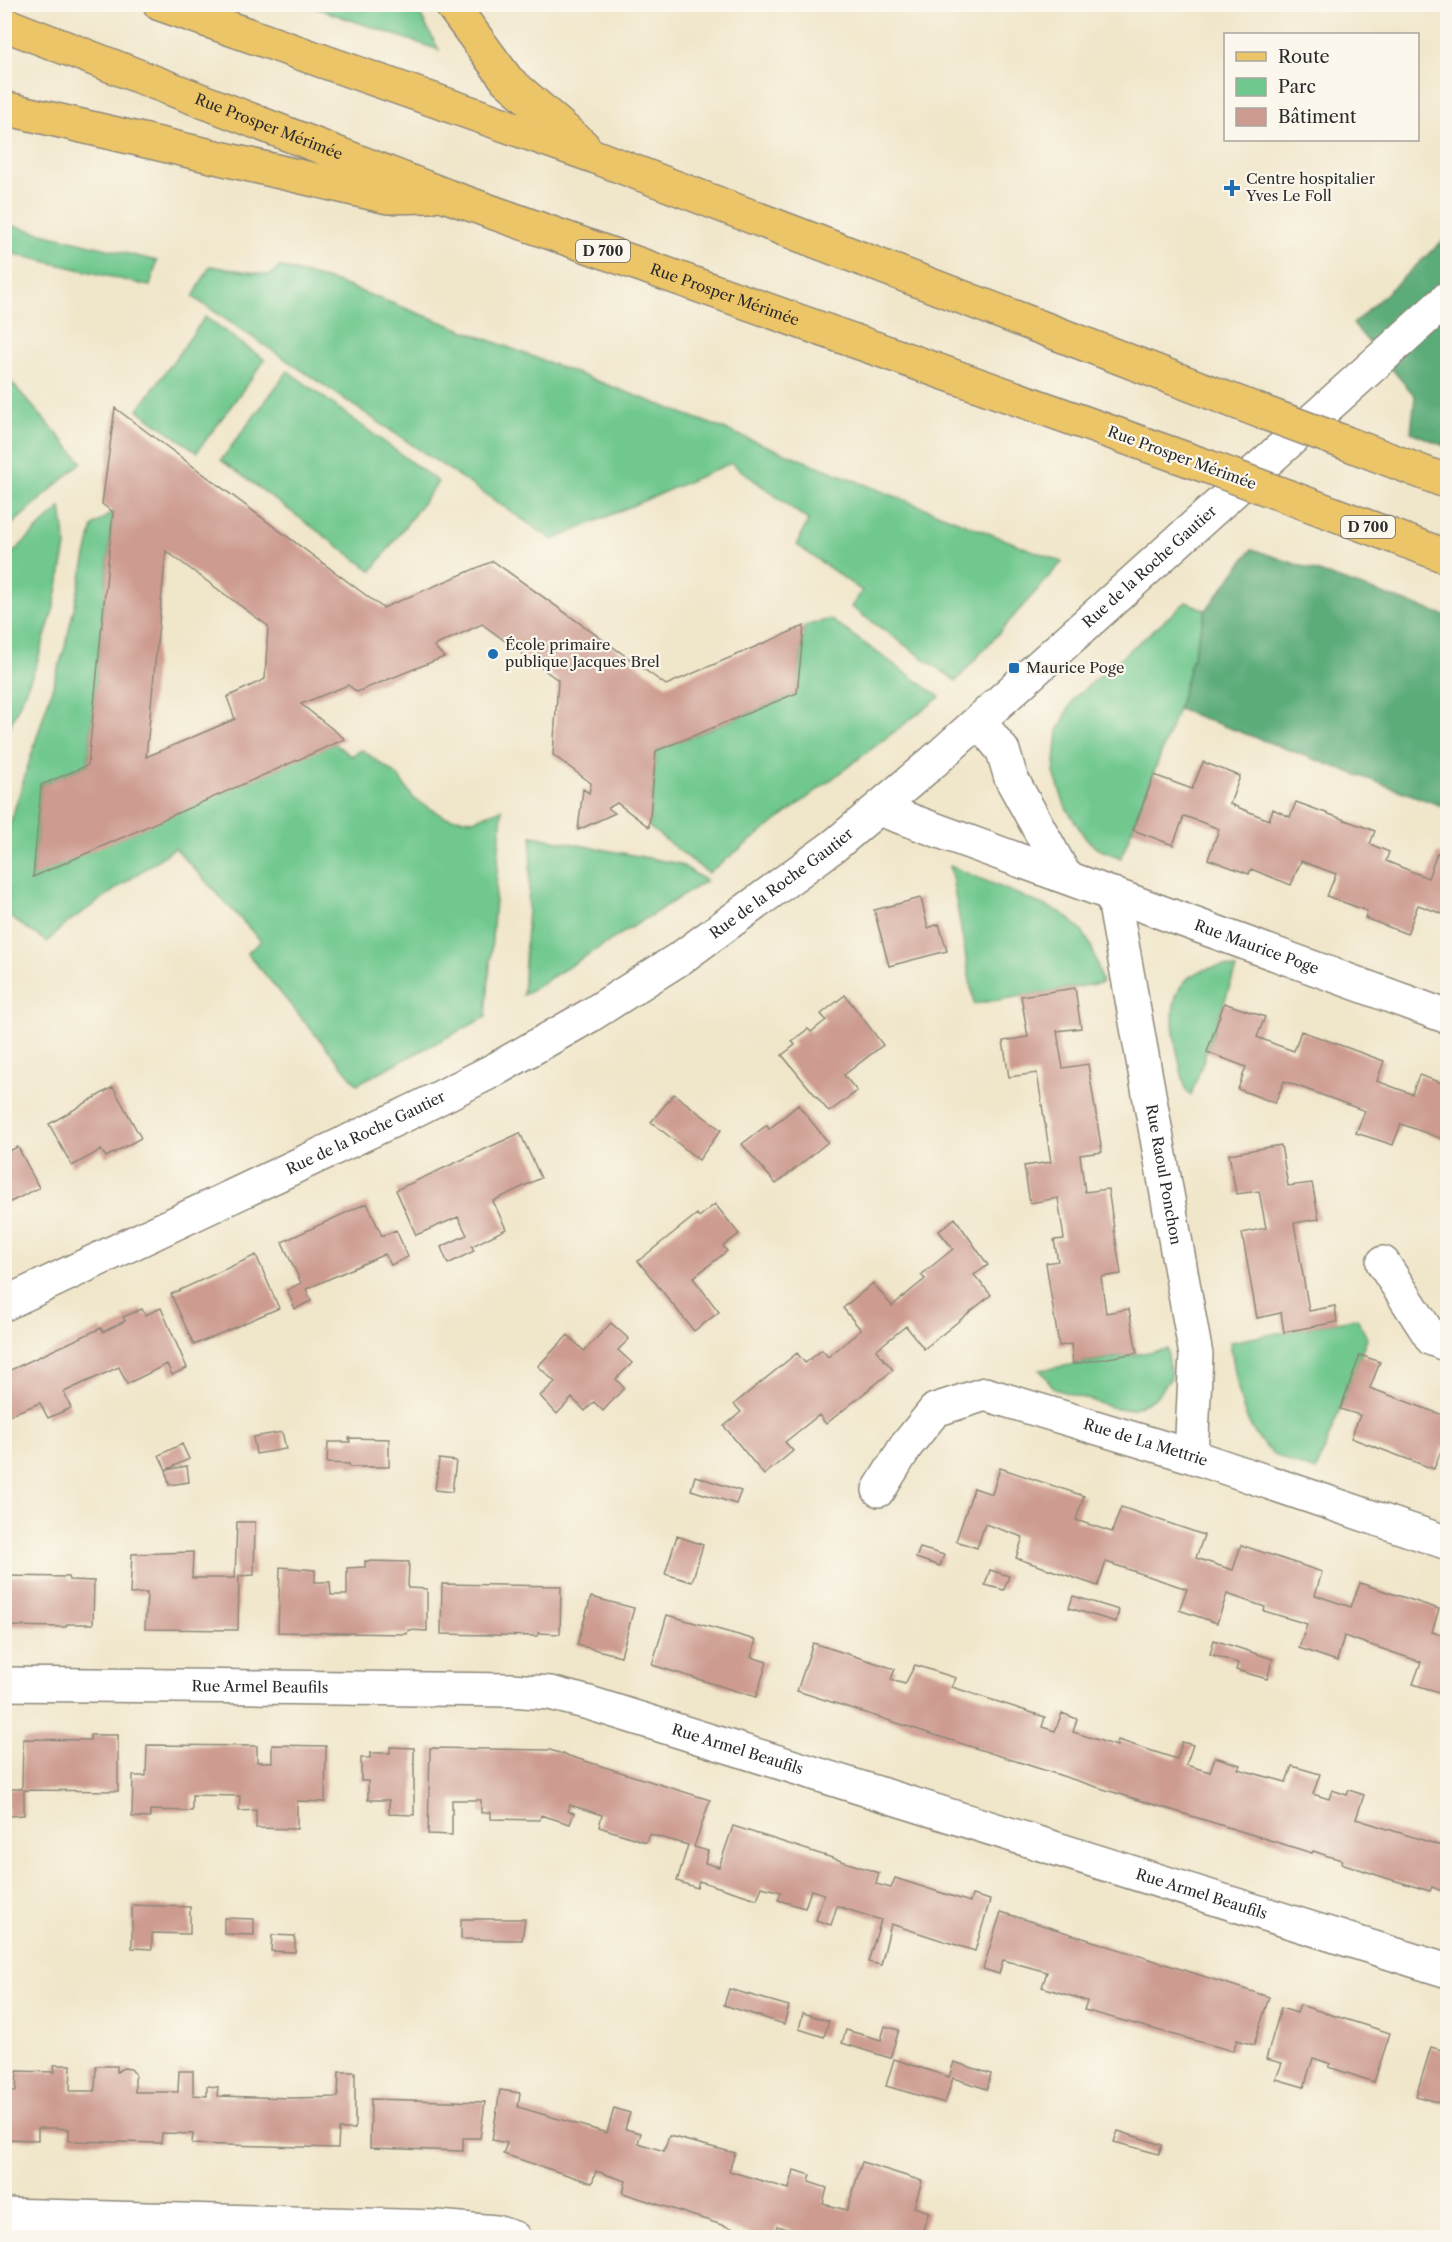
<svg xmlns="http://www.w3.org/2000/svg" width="1452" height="2242" font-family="'Libre Caslon Text',serif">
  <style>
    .green { fill: #6fc88e; stroke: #4d7a5c; stroke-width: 1.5 }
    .forest { fill: #5bac79; stroke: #436c52; stroke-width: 1.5 }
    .building { fill: #cd9b90; fill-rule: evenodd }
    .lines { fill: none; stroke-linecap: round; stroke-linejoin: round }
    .minor-casing { stroke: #8e887a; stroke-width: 36 }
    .tertiary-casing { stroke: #8e887a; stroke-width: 36 }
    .primary-casing { stroke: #8e887a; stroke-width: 36 }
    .minor { stroke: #fff; stroke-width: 33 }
    .tertiary { stroke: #fff; stroke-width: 33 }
    .primary { stroke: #edc569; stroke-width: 33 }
    .primary-bridge-casing { stroke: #8e887a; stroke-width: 36; stroke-linecap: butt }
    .primary-bridge { stroke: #edc569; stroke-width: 33 }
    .poi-dot { fill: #1f6fb2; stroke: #fbf7ec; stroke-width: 2 }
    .labels { text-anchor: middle; stroke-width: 4.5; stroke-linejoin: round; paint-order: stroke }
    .shield { fill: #fbf7ec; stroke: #696865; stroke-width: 1.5 }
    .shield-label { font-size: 14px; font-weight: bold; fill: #2b2b2b }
    .street-label { font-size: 15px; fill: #2b2b2b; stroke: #fbf7ec }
    .poi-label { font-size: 15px; fill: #2b2b2b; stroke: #fbf7ec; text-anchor: start }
  </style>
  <rect width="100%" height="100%" fill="#fbf7ec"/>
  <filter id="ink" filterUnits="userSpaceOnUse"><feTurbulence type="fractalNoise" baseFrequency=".0167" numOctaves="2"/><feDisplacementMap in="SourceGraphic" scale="12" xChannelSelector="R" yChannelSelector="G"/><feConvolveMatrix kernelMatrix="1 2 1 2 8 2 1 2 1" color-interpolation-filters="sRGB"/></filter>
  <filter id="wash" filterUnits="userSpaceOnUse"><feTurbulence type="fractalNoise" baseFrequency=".008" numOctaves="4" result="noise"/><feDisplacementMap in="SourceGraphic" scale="24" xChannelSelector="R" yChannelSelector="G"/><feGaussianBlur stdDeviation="1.35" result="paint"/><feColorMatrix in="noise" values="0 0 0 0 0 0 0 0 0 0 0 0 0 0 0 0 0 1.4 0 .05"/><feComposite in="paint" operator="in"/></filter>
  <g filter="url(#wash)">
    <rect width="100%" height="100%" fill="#f0e6ca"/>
    <path class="green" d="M307 5H415L439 50Z
      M5 224 157 261 150 286 5 252Z
      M210 266 269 275 280 267 336 282 716 426 1062 562 956 681 851 607 862 591 797 545 808 520 731 463 553 540 193 297Z
      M205 317 265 360 197 452 138 410Z
      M288 371 438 482 372 571 221 460Z
      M4 374 82 462 5 531H4Z
      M61 507 66 546 54 607 36 666 5 738V560Z
      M113 512 88 765 41 785 33 876 334 743 351 756 362 750 398 776 414 799 445 817 473 820 502 809 486 1017 357 1084 247 953 261 941 175 848 63 926 47 942 7 915 4 843 65 647 93 526Z
      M1186 602 1206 610 1178 709 1121 858 1096 848 1084 836 1065 806 1054 773 1058 731 1074 698Z
      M830 619 940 697 708 873 649 827 656 751 797 693 804 626Z
      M532 836 680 864 706 881 523 995Z
      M950 866 1060 912C1090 932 1094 950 1102 983L974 1004Z
      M1224 966 1236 969 1191 1095 1186 1091C1176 1044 1149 971 1224 966Z
      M1357 1318 1367 1338 1316 1471C1302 1466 1285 1462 1273 1453 1239 1428 1237 1380 1230 1342Z
      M1167 1349 1171 1378 1155 1398 1144 1404 1131 1409H1117L1055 1389 1040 1370Z"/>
    <path class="forest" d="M1447 237V447L1411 432 1415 396 1353 324Z
      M1252 549 1447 616V808L1178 709 1206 610Z"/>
    <g id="blocks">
      <path class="building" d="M115 408 383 608 493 561 666 685 804 626 797 693 656 751 649 827 617 803 608 808 615 813 578 830 583 789 589 793 591 783 553 755 558 680 482 624 434 646 444 657 357 692 348 685 301 704 345 739 33 877 41 785 88 765 113 512 102 504ZM166 551 268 626 265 679 227 697 235 719 146 757Z
        M1203 762 1240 776 1230 804 1269 820 1273 809 1290 817 1296 802 1375 831 1370 844 1389 852 1386 861 1428 878 1437 853 1448 856V916L1418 905 1407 934 1365 918 1367 911 1327 896 1336 874 1301 861 1291 885 1251 869 1249 874 1208 859 1219 829 1201 822 1184 816 1173 845 1133 830 1154 775 1192 789Z
        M921 898 928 928 939 924 947 951 889 966 874 910Z
        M1075 988 1081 1028 1057 1031 1060 1051 1063 1068 1088 1064 1102 1152 1080 1155 1085 1192 1108 1189 1121 1274 1101 1277 1106 1313 1129 1309 1137 1353 1073 1364 1071 1344 1059 1346 1046 1263 1058 1261 1054 1240 1064 1239 1058 1198 1030 1203 1024 1166 1051 1162 1037 1073 1009 1077 1003 1041 1028 1037 1021 996Z
        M845 995 883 1045 844 1075 857 1091 829 1112 782 1055 795 1045 792 1041 808 1029 811 1032 826 1020 821 1014Z
        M1224 1003 1265 1017 1257 1037 1277 1045 1294 1051 1301 1031 1384 1061 1377 1081 1412 1094 1419 1075 1448 1085V1141L1401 1124 1393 1145 1375 1139 1356 1133 1365 1111 1284 1081 1275 1103 1238 1089 1246 1067 1207 1052Z
        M113 1087 141 1138 106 1157 101 1150 72 1166 49 1124Z
        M674 1094 721 1130 699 1160 651 1122Z
        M798 1105 828 1142 776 1184 742 1144 767 1125 769 1129Z
        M520 1133 541 1178 493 1201 506 1229 472 1246 474 1251 448 1264 441 1247 467 1235 458 1217 416 1235 396 1190Z
        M1281 1145 1288 1186 1312 1183 1319 1219 1294 1223 1309 1311 1335 1306 1337 1322 1284 1332 1281 1313 1257 1318 1242 1233 1266 1228 1259 1191 1236 1194 1229 1154Z
        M18 1147 39 1188 4 1205V1153Z
        M367 1203 382 1236 396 1230 408 1257 391 1265 385 1254 347 1271 306 1289 311 1301 295 1309 287 1290 301 1283 282 1242Z
        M715 1204 739 1234 723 1246 727 1251 693 1278 719 1312 694 1331 638 1261 697 1214 699 1217Z
        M955 1218 988 1265 974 1275 991 1295 924 1349 906 1326 876 1350 893 1370 826 1424 819 1415 785 1442 793 1451 764 1475 724 1426 741 1412 734 1404 797 1353 805 1363 822 1350 828 1357 861 1330 843 1308 873 1283 892 1306 925 1279 921 1275 953 1249 939 1231Z
        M256 1255 279 1308 194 1345 171 1294Z
        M161 1308 187 1368 172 1375 167 1364 127 1384 119 1367 64 1392 71 1408 48 1418 40 1403 4 1417V1373L101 1328 103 1332 125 1321 123 1317 142 1309 145 1315Z
        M611 1323 629 1339 618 1350 632 1363 616 1379 624 1388 603 1411 594 1402 585 1411 572 1398 557 1414 540 1396 555 1382 538 1366 568 1335 584 1351Z
        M1360 1355 1380 1362 1370 1388 1448 1417V1448L1443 1446 1434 1469 1351 1438 1360 1415 1340 1409Z
        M282 1432 286 1449 256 1454 253 1437Z
        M349 1438 389 1439V1467H349V1464L327 1463 328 1442H350Z
        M182 1444 189 1459 166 1470 187 1466 189 1482 169 1485 166 1470 159 1455Z
        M439 1459 456 1461 452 1492 435 1490Z
        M1000 1468 1084 1496 1076 1520 1112 1532 1121 1507 1204 1535 1196 1558 1214 1564 1233 1570 1241 1545 1322 1572 1315 1595 1351 1607 1360 1583 1439 1609 1432 1632 1448 1637V1695L1413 1684 1421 1662 1344 1636 1337 1661 1299 1648 1307 1624 1264 1611 1265 1607 1227 1594 1217 1623 1179 1610 1187 1589 1106 1562 1098 1586 1016 1558 1023 1537 985 1524 977 1548 956 1541 974 1488 992 1494Z
        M695 1476 741 1491 736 1504 691 1490Z
        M237 1522H255L254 1575 239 1576 238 1630 145 1629 147 1593 130 1594 132 1554 193 1552 192 1578H235Z
        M677 1536 703 1545 692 1582 665 1574Z
        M920 1548 944 1555 940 1566 916 1558Z
        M365 1561 409 1562 408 1588 427 1589V1631L408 1630 407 1634 278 1632 280 1567 315 1570V1582H330L331 1595H347V1568L365 1567Z
        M990 1570 1009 1576 1004 1590 985 1585Z
        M4 1576 68 1577 69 1580 94 1581 93 1624H67L66 1627 4 1626Z
        M442 1584 561 1586 560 1634 538 1633V1636L441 1634Z
        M1073 1596 1119 1610 1116 1622 1069 1608Z
        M591 1597 634 1608 621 1656 577 1645Z
        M667 1615 756 1640 751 1657 767 1662 756 1697 652 1665Z
        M1214 1640 1273 1659 1267 1679 1236 1670 1238 1663 1210 1654Z
        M813 1643 895 1669 891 1680 905 1684 915 1665 956 1678 952 1687 1045 1717 1042 1727 1055 1731 1062 1713 1077 1719 1073 1732 1117 1746 1118 1740 1177 1759 1182 1742 1193 1745 1186 1765 1210 1772 1215 1757 1240 1765 1238 1769 1286 1782 1292 1766 1320 1774 1313 1794 1329 1799 1332 1790 1347 1795 1349 1790 1364 1795 1356 1819 1442 1846 1448 1830V1897L1444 1896 1445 1892 1432 1887 1430 1891 1386 1878 1341 1863 1342 1860 1328 1856 1313 1851 1312 1853 1103 1789 797 1691Z
        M90 1735H118V1791L24 1790V1815L8 1816V1789H22L23 1739 90 1740Z
        M147 1745 257 1746V1762H272V1745L326 1746 325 1802 297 1801V1829L256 1828V1810L239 1811 240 1796 192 1795V1811L150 1810V1818L132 1817 133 1776H146Z
        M390 1747 414 1748V1815L389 1814V1800H368V1781H361V1758H370V1753H390Z
        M430 1748 550 1750 710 1800 694 1847 708 1851 705 1863 719 1867 733 1826 879 1873 876 1884 891 1888 895 1878 970 1902 972 1895 990 1900 975 1951 891 1924 881 1965 868 1962 881 1920 837 1906 831 1925 816 1920 824 1894 811 1890 805 1908 778 1900 781 1892 762 1887 757 1899 699 1881 697 1888 677 1881 688 1845 649 1834 646 1842 599 1827 602 1815 570 1805 568 1811 574 1813 570 1824 541 1815 540 1820 491 1819V1812L481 1813V1800H452V1835L428 1834Z
        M132 1905 190 1907V1934L152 1933V1949L132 1948Z
        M1001 1912 1269 1997 1254 2045 1237 2040 1233 2051 1084 2010 1087 2001 1042 1987 1047 1972 1003 1960 999 1974 983 1969Z
        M224 1918 254 1919V1935L224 1934Z
        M461 1919H525L522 1940 461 1939Z
        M272 1935 295 1936V1952L271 1951Z
        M729 1989 789 2006 784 2024 724 2005Z
        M1300 2005 1390 2033 1374 2082 1329 2067 1331 2064 1313 2058 1304 2087 1276 2079 1282 2063 1266 2059 1281 2008 1297 2013Z
        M803 2013 829 2021 824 2037 799 2029Z
        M885 2026 899 2030 890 2058 842 2043 846 2030 881 2040Z
        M1431 2047 1448 2052V2105L1416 2096Z
        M894 2059 949 2077 954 2062 991 2074 987 2089 953 2078 945 2103 886 2086Z
        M54 2065H71L70 2091H95L96 2066H117V2072L123 2068 131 2069 135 2074V2092H178L179 2071H193V2095L207 2096V2086L218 2087 217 2096 292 2098 338 2097 339 2072H355V2129H339L338 2148 192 2144 193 2134 162 2133 161 2143 69 2141V2129L53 2128H38V2140L4 2139V2090L16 2091 17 2071 55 2072Z
        M500 2090 520 2093 518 2107 607 2133 614 2108 630 2113 625 2129 641 2133 638 2143 664 2151 669 2136 735 2153 729 2171 789 2189 794 2170 811 2175 809 2182 827 2188 823 2204 847 2210 862 2162 922 2181 914 2207 929 2212 920 2238H791L793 2231 777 2226 773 2238H762L623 2193 626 2181 596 2171 592 2183 503 2154 507 2143 492 2140Z
        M371 2099 485 2102 480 2138H463V2151L370 2148Z
        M1118 2131 1162 2145 1159 2154 1114 2142Z"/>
    </g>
  </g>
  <g filter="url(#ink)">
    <use href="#blocks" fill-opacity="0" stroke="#8e887a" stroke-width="1.5"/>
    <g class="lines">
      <g class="minor-casing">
        <g id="minor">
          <path d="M979 721 1003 751 1011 778 1065 876"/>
          <path id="s1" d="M879 809 1448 1017"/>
          <path id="s2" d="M1113 894 1196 1355 1191 1456"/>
          <path d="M1383 1263 1432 1339 1448 1345"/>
          <path id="s3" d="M879 1490 906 1446 935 1410 985 1394 1191 1456 1448 1543"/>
          <path id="s4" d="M4 1684 511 1690 550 1693 589 1703 1448 1971"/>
          <path d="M4 2215 437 2227 496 2232 514 2238"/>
        </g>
      </g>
      <g class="tertiary-casing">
        <g id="tertiary">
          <path id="s5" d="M4 1304 417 1109 496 1069 589 1016 682 957 835 845 933 762 1448 298"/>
        </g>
      </g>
      <g class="primary-casing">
        <g id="primary">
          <path d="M160 4 596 157 1262 412"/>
          <path d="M451 4 507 80 583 146"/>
          <path id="s6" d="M4 24 447 196 1206 466"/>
          <path d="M4 108 388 197 430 196"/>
          <path d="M1346 443 1448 482"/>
          <path d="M1289 497 1448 557"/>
        </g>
      </g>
      <use href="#minor" class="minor"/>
      <use href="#tertiary" class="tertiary"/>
      <use href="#primary" class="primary"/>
      <g class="primary-bridge-casing">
        <path id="primary-bridge" d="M1262 412 1346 443
          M1206 466 1289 497"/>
      </g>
      <use href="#primary-bridge" class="primary-bridge"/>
    </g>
  </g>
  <g class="poi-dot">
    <path d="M1229 179h6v6h6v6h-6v6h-6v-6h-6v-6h6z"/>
    <circle cx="493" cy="654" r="6"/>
    <rect x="1008" y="662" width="12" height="12" rx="3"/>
  </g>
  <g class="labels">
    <g class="shield">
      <rect x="576" y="240" width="54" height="22" rx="4.5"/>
      <rect x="1341" y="516" width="54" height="22" rx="4.5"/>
    </g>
    <g class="shield-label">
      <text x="603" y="256">D 700</text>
      <text x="1368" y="532">D 700</text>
    </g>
    <g class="street-label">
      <text dy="5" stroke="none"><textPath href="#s6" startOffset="284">Rue Prosper Mérimée</textPath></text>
      <text dy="5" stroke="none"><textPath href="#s6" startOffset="770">Rue Prosper Mérimée</textPath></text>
      <text transform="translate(1182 458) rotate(20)" y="5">Rue Prosper Mérimée</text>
      <text dy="5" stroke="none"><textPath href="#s5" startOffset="1372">Rue de la Roche Gautier</textPath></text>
      <text dy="5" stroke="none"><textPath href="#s5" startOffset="886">Rue de la Roche Gautier</textPath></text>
      <text dy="5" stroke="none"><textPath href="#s1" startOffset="402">Rue Maurice Poge</textPath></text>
      <text dy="5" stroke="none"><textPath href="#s5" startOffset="400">Rue de la Roche Gautier</textPath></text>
      <text dy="5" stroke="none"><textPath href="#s2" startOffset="285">Rue Raoul Ponchon</textPath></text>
      <text dy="5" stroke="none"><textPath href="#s3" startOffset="318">Rue de La Mettrie</textPath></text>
      <text dy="5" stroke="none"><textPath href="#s4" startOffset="256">Rue Armel Beaufils</textPath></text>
      <text dy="5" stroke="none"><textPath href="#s4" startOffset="742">Rue Armel Beaufils</textPath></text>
      <text dy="5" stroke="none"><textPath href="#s4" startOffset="1228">Rue Armel Beaufils</textPath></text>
    </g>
    <g class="poi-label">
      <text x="1246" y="184">Centre hospitalier<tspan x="1246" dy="17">Yves Le Foll</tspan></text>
      <text x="505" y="650">École primaire<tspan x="505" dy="17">publique Jacques Brel</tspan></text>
      <text x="1026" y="673">Maurice Poge</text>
    </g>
  </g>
  <rect width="1452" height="2242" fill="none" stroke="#fbf7ec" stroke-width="24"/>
  <rect x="1224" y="33" width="195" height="108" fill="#fbf7ec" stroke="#a8a59f" stroke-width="1.5"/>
  <rect x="1236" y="52" width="30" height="9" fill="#edc569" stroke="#a8a59f" stroke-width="1.5"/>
  <text x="1278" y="63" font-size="18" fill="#2b2b2b">Route</text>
  <rect x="1236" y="78" width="30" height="18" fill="#6fc88e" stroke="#a8a59f" stroke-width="1.5"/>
  <text x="1278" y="93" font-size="18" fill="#2b2b2b">Parc</text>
  <rect x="1236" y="108" width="30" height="18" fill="#cd9b90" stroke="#a8a59f" stroke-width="1.5"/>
  <text x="1278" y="123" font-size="18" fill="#2b2b2b">Bâtiment</text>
</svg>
